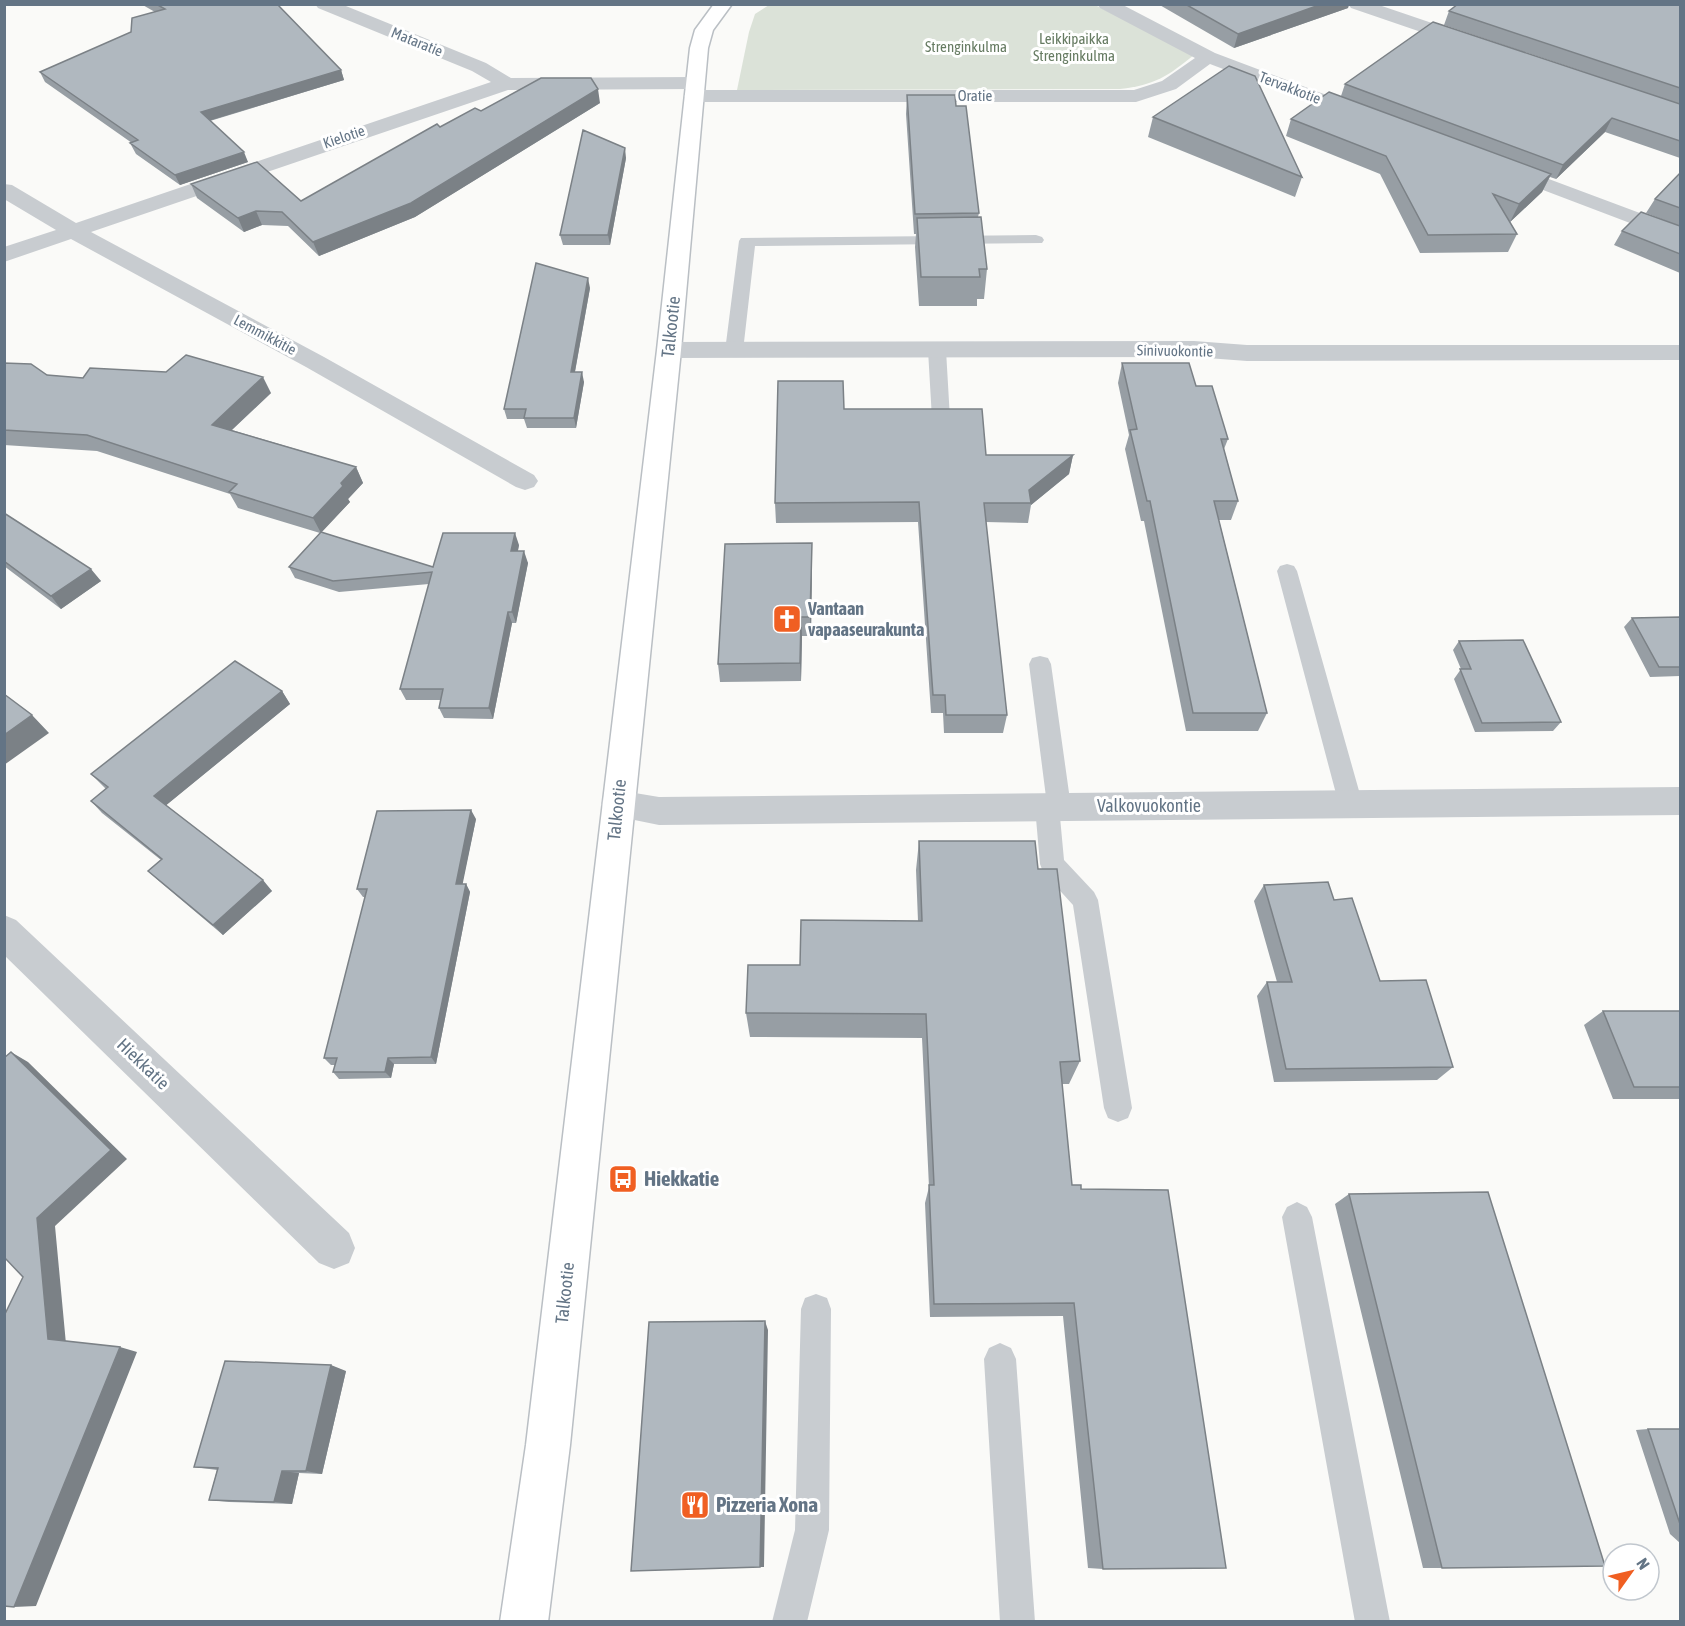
<svg xmlns="http://www.w3.org/2000/svg" width="1685" height="1626" font-family="'Asap Condensed',sans-serif">
  <style>
    .green { fill: #dbe2d8 }
    .lines { fill: none; stroke-linecap: round; stroke-linejoin: round }
    .secondary-casing { stroke: #babfc4; stroke-width: 3 }
    .lane { fill: #c8ccd0; fill-rule: evenodd }
    .street { fill: #c8ccd0; fill-rule: evenodd }
    .secondary { fill: #fff; fill-rule: evenodd }
    .wall { fill: #979ea4 }
    .shaded-wall { fill: #7b8186 }
    .building { fill: #b0b8bf; stroke: #7b8186; stroke-width: 1.5 }
    .labels { text-anchor: middle; stroke-width: 6; stroke-linejoin: round; paint-order: stroke }
    .far-park-label { font-size: 15px; fill: #667b62; stroke: #fff }
    .far-street-label { font-size: 15px; fill: #637485; stroke: #fff }
    .street-label { font-size: 18px; fill: #637485; stroke: #fff }
    .poi-label { font-size: 18px; font-weight: bold; fill: #637485; stroke: #fff; text-anchor: start }
    .near-poi-label { font-size: 21px; font-weight: bold; fill: #637485; stroke: #fff; text-anchor: start }
  </style>
  <rect width="100%" height="100%" fill="#fafaf8"/>
  <path class="green" d="M769 5H1095L1194 55C1168 76 1155 85 1120 89L737 90 749 32 755 14Z"/>
  <g class="lines">
    <g class="secondary-casing">
      <path id="secondary" d="M714 4H732L713 30 708 48 681 350 570 1445 548 1622H500L526 1445 657 350 690 48 695 30Z"/>
    </g>
    <path class="lane" d="M1036 235 1042 237 1044 240 1042 243 755 246 743 351 740 355H728L725 351 739 241 741 238Z
      M937 345 943 346 946 350 950 419 948 423H934L932 419 928 350 931 346Z
      M1287 564 1294 566 1297 571 1363 805 1359 812 1351 815 1343 812 1339 805 1277 571 1280 566Z
      M1040 656 1048 658 1051 664 1071 807 1067 814 1060 817 1064 860 1094 892 1098 900 1132 1108 1128 1118 1118 1122 1108 1118 1104 1108 1073 905 1043 872 1040 864 1035 807 1039 800 1046 797 1029 664 1032 658Z
      M1297 1202 1307 1207 1312 1217 1390 1622H1355L1282 1217 1287 1207Z
      M816 1294 827 1298 831 1309 829 1530 807 1622H772L795 1530 801 1309 805 1298Z
      M1000 1343 1011 1348 1016 1359 1035 1622H1000L984 1359 989 1348Z"/>
    <path class="street" d="M315 4H341L486 63 511 78 694 77 701 79 704 83 701 87 694 89 508 90 91 232 324 357 534 475 538 481 534 487 525 490 516 487 306 367 71 239 4 262V247L56 230 4 199V184L12 185 76 223 491 82 472 71 318 8Z
      M1097 4H1121L1215 53 1369 111 1372 115 1369 119H1355L1210 64 1176 89 1136 102H694L687 100 684 96 687 92 694 90H1134L1162 81 1195 58 1100 8Z
      M1348 4H1376L1476 38 1478 42 1476 46H1462L1351 8Z
      M1503 162 1680 228V242L1496 172 1493 168 1496 164Z
      M1194 341 1247 345H1680V360L1247 361 1194 357 669 358 660 355 657 350 660 345 669 342Z
      M1680 787V815L659 825 605 814 601 804 605 794 617 790 659 797Z
      M4 915 16 920 349 1233 355 1248 349 1263 334 1269 319 1263 4 955Z"/>
    <use href="#secondary" class="secondary"/>
  </g>
  <path class="wall" d="M141 4H277L341 70 344 80 210 121 248 162 180 185 136 154 130 143H132L45 82 40 72 131 32 155 12Z
    M1158 4H1349L1348 8 1234 48Z
    M1680 4V158L1605 132 1556 179 1550 177 1542 192 1510 222 1517 234 1508 252 1420 253 1380 174 1286 136 1291 119 1341 96 1345 84 1584 72 1444 25 1449 11Z
    M907 95 956 106 979 213 978 217 987 269 984 299H977V306H919L915 247 916 234H914L906 114Z
    M600 103 415 217 319 256 288 226 262 225 244 232 197 198 191 184 301 201 440 127 481 111Z
    M1153 117 1302 177 1295 197 1148 137Z
    M626 158 610 245H563L560 235Z
    M1680 173V273L1614 245 1622 231 1674 224 1646 213 1655 199Z
    M590 288 575 372 584 382 576 428H527L524 419H507L504 409Z
    M4 363 47 375 271 393 232 430 356 467 363 483 348 499 350 502 321 532 433 567 519 545 518 551 528 563 516 623H512L493 719 444 718 439 708 441 700H406L400 689 429 584 339 592 295 578 289 567 320 533 238 508 230 494 97 451 4 445Z
    M1122 363 1196 386 1228 439 1224 449 1238 501 1231 520H1219L1267 713 1258 731H1186L1144 521H1141L1125 449 1129 435 1118 383Z
    M844 409 986 455H1073L1069 474 1031 505 1028 523 986 522 1007 715 1003 733H944L943 713H931L918 522 776 523 775 503Z
    M4 513 101 581 61 609 4 566Z
    M812 543 811 636H802L801 681 720 682 718 664Z
    M1680 617V676L1650 677 1624 627 1632 618Z
    M1459 641 1561 722 1553 731 1475 732 1454 679 1461 669 1453 650Z
    M282 691 290 704 166 805 272 891 223 935 159 881 148 871 161 860 102 813 91 801 106 789 91 774Z
    M476 819 462 884H466L470 892 436 1064H394L391 1078 339 1079 333 1072 335 1065H331L324 1058 365 897H363L357 889Z
    M919 841 1038 869 1080 1061 1069 1084H1062L1103 1569 1088 1568 1063 1316 930 1317 925 1203 929 1187 922 1038 750 1037 746 1013 800 965 918 921 916 870Z
    M1264 885 1334 900 1380 981 1453 1067 1437 1080 1274 1082 1257 996 1267 982H1277L1254 901Z
    M1603 1011H1680V1099H1613L1584 1025Z
    M1349 1194 1442 1568H1423L1335 1204Z
    M346 1371 322 1474 299 1473 292 1504 229 1502 209 1500 217 1470 194 1467Z
    M1648 1429H1680V1543L1670 1534 1636 1430Z"/>
  <path class="shaded-wall" d="M1322 4H1349L1348 8 1234 48 1238 34Z
    M341 70 344 80 205 122 201 112Z
    M598 89 600 103 415 217 319 256 313 242Z
    M1612 118 1605 132 1556 179 1563 165Z
    M625 148 626 158 610 245 608 235Z
    M244 152 248 162 180 185 175 175Z
    M1551 174 1542 192 1510 222 1519 204Z
    M256 211 262 225 244 232 238 218Z
    M588 278 590 288 573 382 571 372Z
    M582 372 584 382 576 428 574 418Z
    M263 377 271 393 221 440 212 425Z
    M1073 455 1069 474 1031 505 1029 490Z
    M356 467 363 483 348 499 350 502 321 533 313 518 341 483Z
    M515 533 519 545 515 563 511 551Z
    M812 543V563L811 636 810 617Z
    M524 551 528 563 516 623 512 612Z
    M91 569 101 581 61 609 51 596Z
    M508 612 512 623 493 719 489 708Z
    M801 617 802 636 801 681 800 663Z
    M282 691 290 704 164 807 154 796Z
    M32 715 49 733 4 765V735Z
    M471 810 476 819 461 892 456 884Z
    M263 880 272 891 223 935 213 925Z
    M466 884 470 892 436 1064 431 1057Z
    M11 1052 28 1062 127 1159 55 1226 66 1344 48 1339Z
    M388 1058 394 1064 391 1078 385 1072Z
    M765 1321 768 1330 764 1567H760Z
    M120 1347 137 1352 36 1606 14 1607Z
    M331 1365 346 1371 322 1474 306 1471Z
    M282 1471 299 1473 292 1504 274 1502Z"/>
  <path class="building" d="M156 4H277L341 70 201 112 244 152 175 175 130 143 138 140 40 72 131 32 132 18 165 9Z
    M1185 4H1322L1238 34Z
    M1458 4H1680V88L1449 11Z
    M1433 22 1680 104V141L1612 118 1563 165 1345 84Z
    M1229 66 1255 76 1302 177 1153 117Z
    M541 78H591L598 89 411 203 313 242 282 212 256 211 238 218 191 184 257 162 301 201 437 124 440 127 475 108 481 111Z
    M1329 92 1551 174 1519 204 1493 194 1517 234 1428 235 1386 156 1291 119Z
    M907 95H955L956 106H966L979 213 915 214Z
    M583 130 625 148 608 235H560Z
    M1680 173V208L1655 199Z
    M1641 212 1680 226V254L1622 231Z
    M981 217 987 269H979L980 277H921L917 218Z
    M536 263 588 278 571 372H582L574 418H524L526 409H504Z
    M186 355 263 377 212 425 356 467 341 483 343 486 313 518 229 492 237 484 87 435 4 430V363L31 364 47 375 83 378 90 368 166 372Z
    M1122 363H1189L1196 386H1212L1228 439H1221L1238 501H1214L1267 713H1193L1150 501H1147L1130 430 1137 429Z
    M778 381H843L844 409H982L986 455H1073L1029 490 1031 503H984L1007 715H946L945 695H933L919 502 775 503Z
    M4 513 91 569 51 596 4 561Z
    M321 532 433 567 443 533H515L511 551H524L512 612H508L489 708H439L443 689H400L432 572 333 581 289 567Z
    M812 543 810 617H801L800 663 718 664 725 544Z
    M1680 617V667H1659L1632 618Z
    M1523 640 1561 722 1482 723 1460 669H1471L1459 641Z
    M235 661 282 691 154 796 263 880 213 925 148 871 162 859 91 801 108 787 91 774Z
    M4 694 32 715 4 735Z
    M471 810 456 884H466L431 1057 388 1058 385 1072H333L337 1058H324L367 889H357L377 811Z
    M919 841H1035L1038 869H1057L1080 1061 1060 1062 1072 1185H1081V1189L1168 1190 1226 1568 1103 1569 1074 1303 934 1304 929 1185H934L926 1014 746 1013 748 965H800L801 920 922 921Z
    M1328 882 1334 900 1352 898 1380 981 1426 980 1453 1067 1286 1069 1267 982H1292L1264 885Z
    M1603 1011H1680V1087H1634Z
    M11 1052 111 1150 37 1218 48 1339 120 1347 14 1607 4 1606V1316L23 1277 4 1257V1058Z
    M1488 1192 1605 1566 1442 1568 1349 1194Z
    M765 1321 760 1567 631 1571 649 1322Z
    M225 1361 331 1365 306 1471H282L274 1502 209 1500 218 1468 194 1467Z
    M1648 1429H1680V1524Z"/>
  <defs>
    <g id="church-square" transform="scale(1.5)"><rect x="-9" y="-9" width="18" height="18" rx="4" fill="#f05f22" stroke="#fff"/><path d="M-1.2-6h2.4v3.5h3.3v2.4h-3.3V6h-2.4V-.1h-3.3v-2.4h3.3Z" fill="#fff"/></g>
    <g id="bus-square" transform="scale(1.5)"><rect x="-9" y="-9" width="18" height="18" rx="4" fill="#f05f22" stroke="#fff"/><path d="M-5-6H5V4H4V6H2V4H-2V6H-4V4H-5ZM-3.5-4V0h7V-4ZM-3.5 1.2v1.5H-2V1.2ZM2 1.2v1.5H3.5V1.2Z" fill="#fff"/></g>
    <g id="restaurant-square" transform="scale(1.5)"><rect x="-9" y="-9" width="18" height="18" rx="4" fill="#f05f22" stroke="#fff"/><path d="M-5-6h1v4h1v-4h1v4h1v-4h1v5L-1.5 .5V6h-2V.5L-5-1ZM5-6V6H3V1.5H1.5Q1.5-4 5-6Z" fill="#fff"/></g>
  </defs>
  <g fill-rule="evenodd">
    <use href="#church-square" x="787" y="619"/>
    <use href="#bus-square" x="623" y="1179"/>
    <use href="#restaurant-square" x="695" y="1505"/>
  </g>
  <g class="labels">
    <g class="far-park-label">
      <text x="1074" y="44">Leikkipaikka<tspan x="1074" dy="17">Strenginkulma</tspan></text>
      <text x="966" y="52">Strenginkulma</text>
    </g>
    <g class="far-street-label">
      <text transform="translate(417 42) rotate(22)" y="5">Mataratie</text>
      <text transform="translate(1290 88) rotate(21)" y="5">Tervakkotie</text>
      <text x="975" y="101">Oratie</text>
      <text transform="translate(344 137) rotate(-19)" y="5">Kielotie</text>
      <text transform="translate(265 335) rotate(28)" y="5">Lemmikkitie</text>
      <text transform="translate(1175 351) rotate(1)" y="5">Sinivuokontie</text>
    </g>
    <g class="street-label">
      <text transform="translate(671 327) rotate(-84)" y="6">Talkootie</text>
      <text x="1149" y="812">Valkovuokontie</text>
      <text transform="translate(617 810) rotate(-84)" y="6">Talkootie</text>
      <text transform="translate(143 1064) rotate(44)" y="6">Hiekkatie</text>
      <text transform="translate(565 1293) rotate(-84)" y="6">Talkootie</text>
    </g>
    <g class="poi-label">
      <text x="808" y="615">Vantaan<tspan x="808" dy="21">vapaaseurakunta</tspan></text>
    </g>
    <g class="near-poi-label">
      <text x="644" y="1186">Hiekkatie</text>
      <text x="716" y="1512">Pizzeria Xona</text>
    </g>
  </g>
  <rect width="1685" height="1626" fill="none" stroke="#637485" stroke-width="12"/>
  <g transform="translate(1631 1572) rotate(56)"><circle r="28" fill="#ffffff" stroke="#c1c7ce" stroke-width="1.5"/>
  <path d="M0-4.5L10 22L0 15L-10 22Z" fill="#f05f22"/>
  <text y="-9" font-size="16" font-weight="bold" text-anchor="middle" fill="#637485">N</text>
  </g>
</svg>
